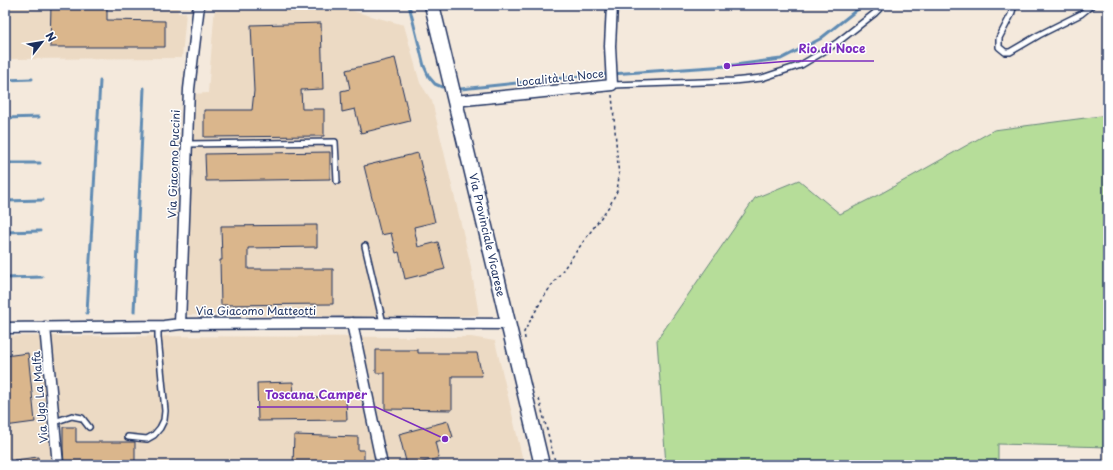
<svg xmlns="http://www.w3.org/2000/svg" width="1113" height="470" font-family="'Playpen Sans',sans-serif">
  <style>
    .built { fill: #ecdac4 }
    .green { fill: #b6dd99; stroke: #68867c }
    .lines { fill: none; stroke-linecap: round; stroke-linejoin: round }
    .stream { stroke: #5f8bb3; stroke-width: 3 }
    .building { fill: #dab68c; stroke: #1b2f5e }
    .lane-casing { stroke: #1b2f5e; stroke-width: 8 }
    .street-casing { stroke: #1b2f5e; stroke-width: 13 }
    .secondary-casing { stroke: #1b2f5e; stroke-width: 17 }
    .path { stroke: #1b2f5e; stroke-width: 1.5; stroke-dasharray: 3 3; stroke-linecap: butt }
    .lane { stroke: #fff; stroke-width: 5 }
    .street { stroke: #fff; stroke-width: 10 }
    .secondary { stroke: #fff; stroke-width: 14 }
    .labels { text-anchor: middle; stroke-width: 3; stroke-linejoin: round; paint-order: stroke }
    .street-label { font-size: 11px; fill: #1b2f5e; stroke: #fff }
    .leader { fill: none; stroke: #7b2cbf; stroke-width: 1.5 }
    .callout-dot { fill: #7b2cbf; stroke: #fff; stroke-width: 1.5 }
    .callout-label { font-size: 12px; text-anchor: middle; font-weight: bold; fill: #7b2cbf; stroke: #fff; stroke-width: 3; stroke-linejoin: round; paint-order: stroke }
  </style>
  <rect width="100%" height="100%" fill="#f4e9dc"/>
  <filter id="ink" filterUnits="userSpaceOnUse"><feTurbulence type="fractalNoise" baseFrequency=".025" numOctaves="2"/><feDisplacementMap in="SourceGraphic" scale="8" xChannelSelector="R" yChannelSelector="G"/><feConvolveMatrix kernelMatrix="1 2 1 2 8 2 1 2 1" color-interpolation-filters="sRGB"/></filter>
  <g filter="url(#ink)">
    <path class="built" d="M5 5H179L178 13 186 12 182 58 5 59Z
      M215 5 338 7 404 25 420 83 432 101 470 262 479 315 456 317 187 315 192 94 208 93Z
      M5 336 471 337 495 341 524 465H5Z"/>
    <path class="green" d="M1108 115V447L998 444V465H666L657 340 755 198 799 180 840 214 882 193 994 130Z"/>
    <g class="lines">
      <path class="stream" d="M409 5 424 66 429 77 435 84 442 87
        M5 80 32 79
        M461 89 582 76 727 66 781 59 820 39 863 5
        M5 118 39 117
        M5 163H40
        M5 201 43 200
        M5 232 40 231
        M5 278 42 277
        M134 312 144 88
        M87 313 100 81"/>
    </g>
    <path class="building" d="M51 5H107V20L165 21V47H50Z
      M321 23 323 89 301 90 302 109H324V136L204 137V110H252L254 91 251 25Z
      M395 58 410 121 361 133 355 109 342 112 341 91 350 89 346 70Z
      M330 152V179L206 181 205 154Z
      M418 153 435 222 414 227 418 247 438 242 445 269 405 279 399 252 396 253 391 233 381 235 364 166Z
      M317 225V247L248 248V269H333V304L221 305 220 260H222L221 226Z
      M376 350H418V353H477L482 376H452V410L385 409V373H376Z
      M28 353 35 422 5 426V356Z
      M293 382 294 398 346 397 347 420 258 421 257 383Z
      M448 421 453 437 435 442 439 458 411 465H407L399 434Z
      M63 427H76V442H135V463H64L63 449Z
      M294 435 358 437V450H364V465H293Z
      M38 457 39 465H14V460Z"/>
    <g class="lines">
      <g class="lane-casing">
        <path id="lane" d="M1014 5 1011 15 999 38V47L1005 52H1010L1039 35 1081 14 1092 5
          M612 85 733 81 762 78 801 65 821 53 838 42 875 13 883 5
          M187 144 335 142 337 181
          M365 246 383 323
          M54 422 72 416 82 418 89 427
          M128 437 147 439 154 435 160 428 164 420 165 411 158 337V331L163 326"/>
      </g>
      <g class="street-casing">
        <path id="street" d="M455 101 612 85 610 46 612 5
          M352 323 382 465
          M180 324 189 89 199 5
          M45 327 58 465
          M5 328 164 326 180 324 352 323 508 324"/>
      </g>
      <g class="secondary-casing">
        <path id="secondary" d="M432 5 542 465"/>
      </g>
      <path class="path" d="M525 339 524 332 544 296 610 205 617 191 619 177 612 95
        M539 399 556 465"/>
      <use href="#lane" class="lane"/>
      <use href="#street" class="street"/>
      <use href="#secondary" class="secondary"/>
    </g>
  </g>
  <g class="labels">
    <g class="street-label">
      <text transform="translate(560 78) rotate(-6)" y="4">Località La Noce</text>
      <text transform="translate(174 164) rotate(-88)" y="4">Via Giacomo Puccini</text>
      <text transform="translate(487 235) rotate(77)" y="4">Via Provinciale Vicarese</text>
      <text x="256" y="315">Via Giacomo Matteotti</text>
      <text transform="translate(40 397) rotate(-95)" y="4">Via Ugo La Malfa</text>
    </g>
  </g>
  <path class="leader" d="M727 66L790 61H874M445 439L376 407H257"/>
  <g class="callout-dot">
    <circle cx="727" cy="66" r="4"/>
    <circle cx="445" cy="439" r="4"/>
  </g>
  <g class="callout-label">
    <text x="832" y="53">Rio di Noce</text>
    <text x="316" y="399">Toscana Camper</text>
  </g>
  <rect width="1113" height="470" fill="none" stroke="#fff" stroke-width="20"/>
  <rect x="10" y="10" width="1093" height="450" fill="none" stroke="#1b2f5e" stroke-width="1.5" filter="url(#ink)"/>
  <g transform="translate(42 42) rotate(59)" stroke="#ffffff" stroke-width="3" paint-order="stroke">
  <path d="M0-3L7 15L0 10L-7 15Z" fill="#1b2f5e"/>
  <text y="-6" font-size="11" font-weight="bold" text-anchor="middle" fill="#1b2f5e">N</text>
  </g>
</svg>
